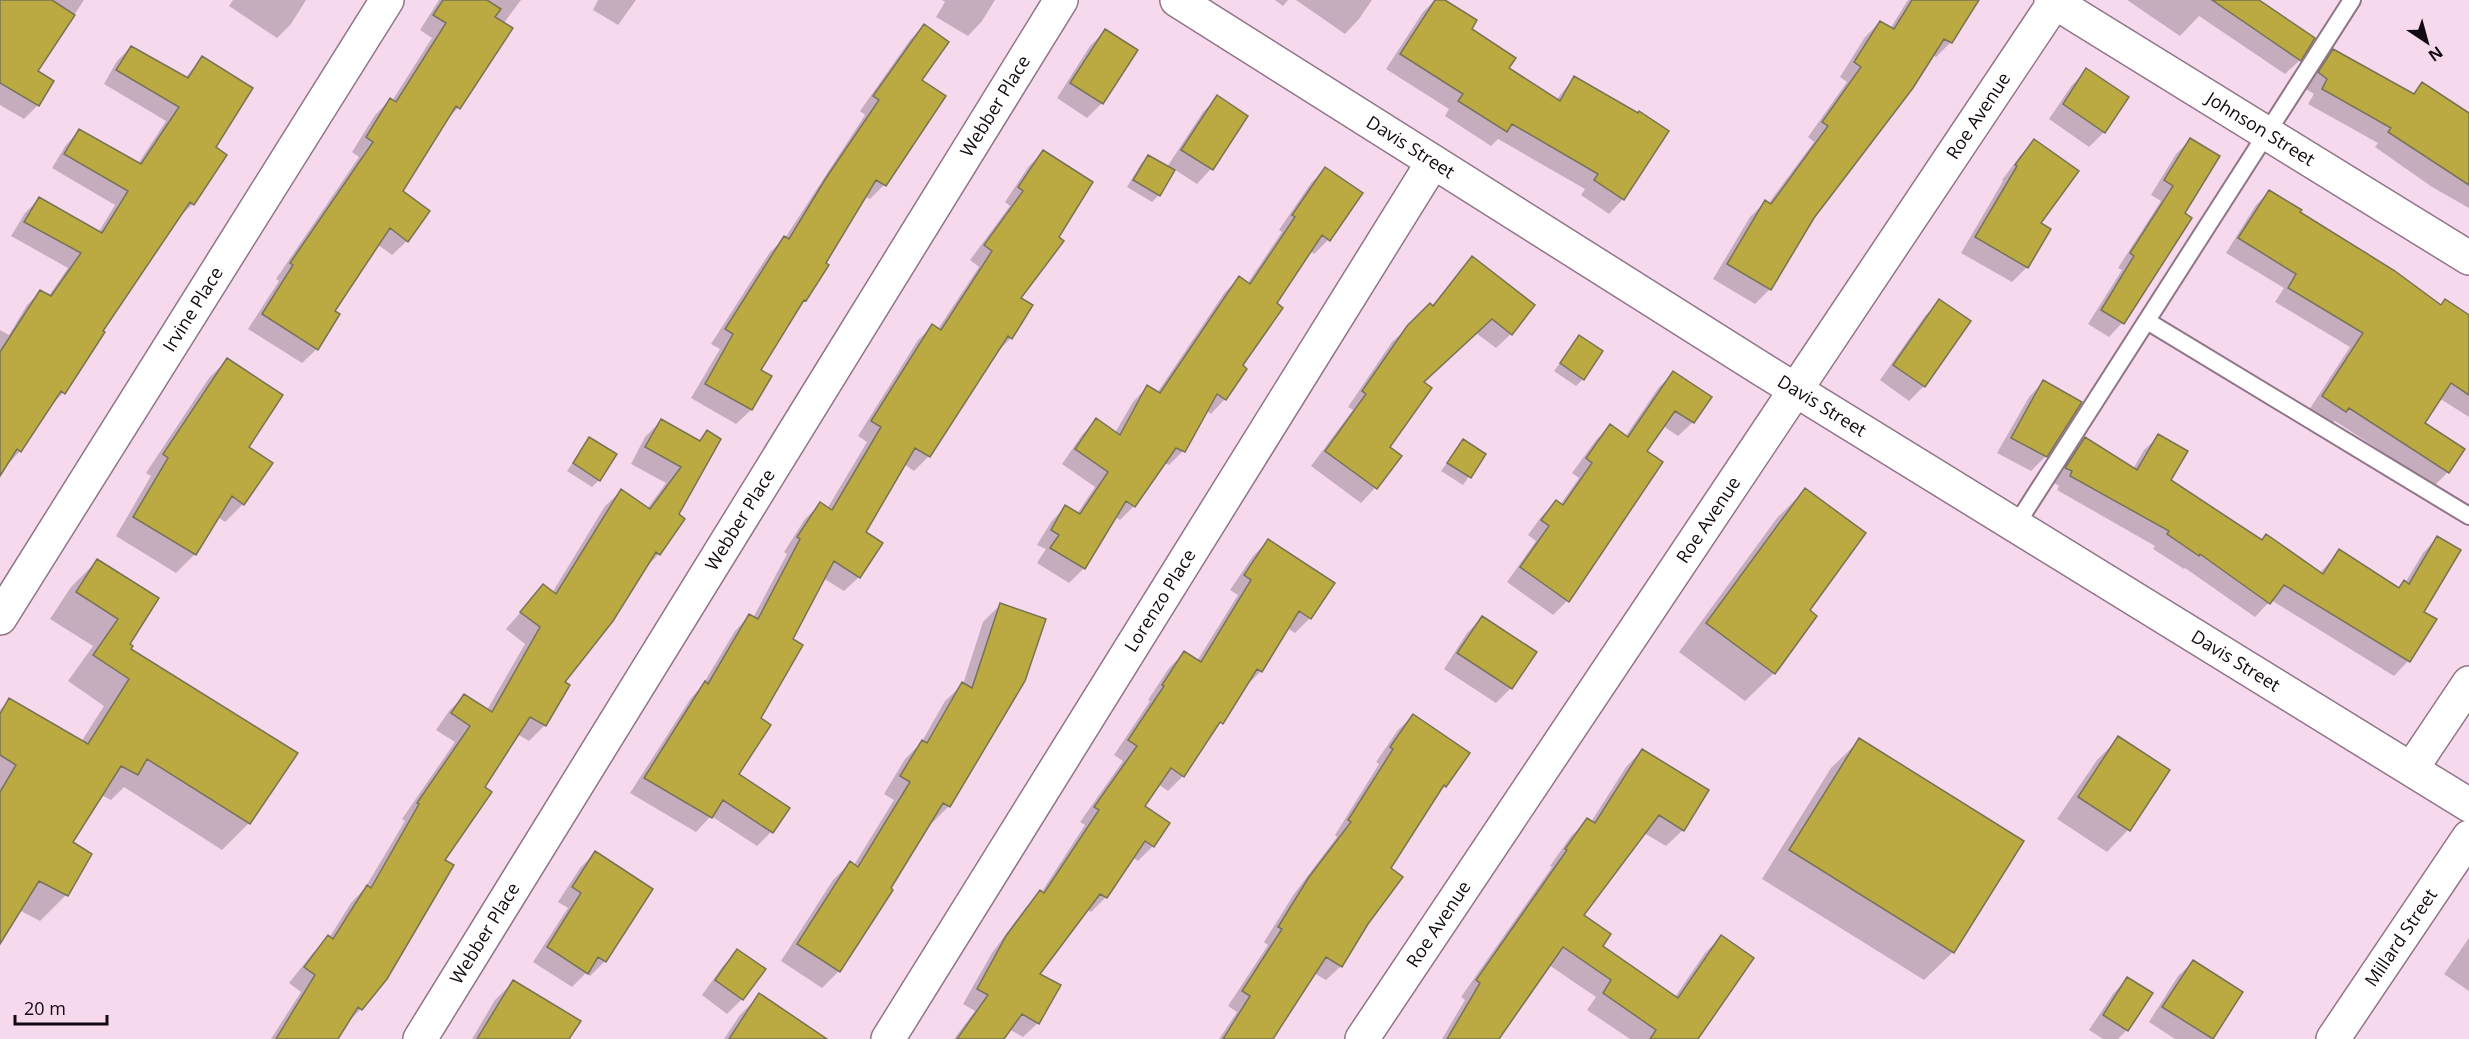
<svg xmlns="http://www.w3.org/2000/svg" width="2469" height="1039" font-family="'Open Sans',sans-serif">
  <style>
    .shadow { fill: #0003 }
    .building { fill: #bba941; stroke: #787356; stroke-width: 1.5 }
    .lines { fill: none; stroke-linecap: round; stroke-linejoin: round }
    .service-casing { stroke: #907588; stroke-width: 20 }
    .minor-casing { stroke: #907588; stroke-width: 36 }
    .tertiary-casing { stroke: #907588; stroke-width: 36 }
    .service { stroke: #fff; stroke-width: 16 }
    .minor { stroke: #fff; stroke-width: 33 }
    .tertiary { stroke: #fff; stroke-width: 33 }
    .labels { text-anchor: middle; stroke-width: 4.5; stroke-linejoin: round; paint-order: stroke }
    .street-label { font-size: 18px; fill: #130910; stroke: #f7d9ee }
  </style>
  <rect width="100%" height="100%" fill="#f7d9ee"/>
  <path class="shadow" d="M0 0H84L36 72 38 105 24 119 0 105Z
    M233 0H306L291 24 277 38 229 6Z
    M439 0H521L503 24 458 108 446 120 401 191 407 241 392 255 377 244 333 311 317 349 302 363 248 329 279 281 276 279 359 157 352 152 375 115 390 100 392 101 432 38 420 30Z
    M598 0H636L618 25 593 10Z
    M942 0H995L982 21 968 36 936 17 945 2Z
    M1275 0H1288L1283 6Z
    M1296 0H1372L1359 19 1345 34Z
    M1435 0H1443L1507 69 1556 100 1574 78 1623 199 1609 214 1581 195 1585 189 1498 139 1491 146 1445 116 1449 109 1386 69 1423 12Z
    M1908 0H1977L1951 42 1936 57 1932 55 1813 217 1770 289 1755 304 1713 279 1750 217 1765 202 1768 204 1814 142 1808 137 1847 82 1840 77 1865 37 1880 22 1890 29Z
    M2127 0H2256L2300 60 2285 74 2199 16 2180 36Z
    M924 26 920 81 884 185 870 199 864 196 824 263 827 265 798 307 759 371 770 376 751 410 736 424 691 398 720 349 711 344 770 252 785 238 865 115 860 111 910 40Z
    M1105 31 1102 103 1087 118 1057 98 1090 46Z
    M131 47 185 78 202 58 214 148 193 204 179 217 101 331 63 393 50 406 20 451 0 473V330L9 335 27 305 40 292 48 297 68 268 11 236 25 213 39 199 98 233 115 205 52 168 66 145 79 131 138 164 166 121 104 84 117 61Z
    M2333 51 2412 95 2423 84 2469 115V208L2432 187 2375 147 2378 143 2308 104 2314 94 2304 88 2318 66Z
    M2087 70 2104 132 2089 147 2049 119 2072 85Z
    M1218 97 1246 116 1211 169 1197 184 1174 169 1159 195 1152 202 1127 187 1141 164 1148 156 1167 167 1203 112Z
    M2190 140 2182 213 2122 323 2109 337 2088 324 2122 270 2118 268 2161 201 2151 195 2176 154Z
    M2035 141 2027 267 2012 282 1961 253 2003 181 2002 180 2020 156Z
    M1043 152 1011 338 996 353 929 456 914 471 904 464 864 532 859 577 844 591 823 578 791 639 759 718 737 774 771 832 757 846 711 816 696 832 630 793 691 698 702 686 735 631 749 616 753 618 787 554 784 552 805 519 820 504 827 509 867 442 858 436 918 340 933 326 938 329 979 267 970 260 1010 206 1005 202 1029 166Z
    M1325 169 1361 194 1328 240 1314 254 1310 251 1275 304 1240 366 1225 399 1211 414 1206 410 1183 451 1169 465 1164 463 1134 506 1120 520 1115 517 1084 568 1069 583 1037 563 1046 549 1037 545 1051 522 1065 507 1077 514 1095 487 1062 464 1082 435 1096 420 1115 433 1133 402 1147 387 1157 393 1225 292 1239 278 1247 284 1282 232 1279 230 1311 183Z
    M2269 192 2440 306 2445 301 2469 316V417L2439 398 2423 424 2463 450 2448 472 2434 486 2335 421 2331 424 2309 410 2350 347 2275 302 2284 288 2226 253 2256 205Z
    M1473 258 1511 334 1496 348 1476 333 1422 383 1388 448 1400 456 1375 488 1361 503 1311 466 1353 410 1348 407 1392 342 1431 307Z
    M1940 301 1924 386 1909 401 1880 380 1925 316Z
    M1579 337 1583 379 1576 386 1554 371Z
    M227 360 247 447 243 504 225 522 218 517 195 554 176 573 116 536 151 476 146 473 209 378Z
    M1674 373 1693 422 1678 436 1663 426 1645 451 1567 601 1553 615 1507 582 1536 541 1528 535 1541 517 1556 502 1560 505 1579 478 1572 473 1596 440 1610 426 1625 437 1659 387Z
    M2043 382 2080 402 2046 456 2031 471 1997 453 2029 397Z
    M661 421 698 442 707 432 659 554 643 570 563 682 545 725 529 741 517 734 483 788 443 861 385 978 361 1009 344 1026 336 1039H271L301 992 289 983 313 953 329 938 351 903 365 888 405 821 402 819 455 742 436 730 449 711 464 696 487 710 525 644 506 629 543 586 552 593 605 506 621 491 647 509 666 483 631 464 645 437Z
    M2159 436 2169 481 2261 541 2319 574 2339 551 2398 588 2405 583 2423 553 2437 538 2422 612 2434 619 2408 661 2394 676 2271 600 2255 617 2185 568 2184 569 2153 549 2155 546 2057 490 2059 486 2052 482 2070 454 2085 439 2133 469 2144 450Z
    M589 439 599 480 592 487 567 471Z
    M1463 441 1484 454 1463 485 1441 471Z
    M1805 490 1808 610 1774 673 1745 701 1679 652 1777 518Z
    M1268 541 1310 618 1295 633 1287 628 1261 671 1246 686 1183 776 1168 791 1158 784 1143 807 1168 824 1153 846 1138 861 1132 857 1106 897 1091 912 1086 909 1038 974V1023L1023 1037 1009 1029 1002 1039H954L975 1011 963 1004 992 953 1026 907 1041 893 1085 825 1080 822 1123 761 1114 755 1150 701 1148 700 1169 668 1184 653 1197 661 1238 595 1230 590 1253 556Z
    M97 561 129 650 295 753 249 823 222 850 124 787 111 800 101 795 71 842 66 895 40 921 19 910 0 941V710L9 700 81 742 104 706 68 681 93 646 50 619 71 587Z
    M1000 605 1024 681 949 806 932 823 930 822 839 971 822 988 781 961 833 880 850 863 854 865 894 800 884 794 905 759 921 743 945 701 963 684 983 622Z
    M1482 618 1511 688 1496 703 1444 669 1467 633Z
    M1413 716 1445 786 1435 796 1389 869 1367 923 1341 966 1326 980 1314 973 1271 1039H1219L1237 1012 1228 1006 1268 945 1264 942 1294 894 1337 837 1335 835 1379 764 1376 762 1398 730Z
    M2119 738 2168 770 2128 830 2107 852 2057 819 2097 760Z
    M1860 740 1953 952 1924 980 1762 879 1831 768Z
    M1642 750 1707 791 1683 830 1666 846 1644 833 1582 916 1601 946 1675 997 1705 953 1721 937 1696 1039H1630L1587 1010 1596 997 1549 965 1497 1039H1442L1465 1000 1461 997 1552 867 1550 866 1571 836 1588 820 1591 822 1626 767Z
    M595 853 605 961 590 976 586 973 572 987 533 962 568 908 558 902 580 868Z
    M2469 938V991L2444 974Z
    M738 951 763 970 742 999 727 1014 702 995 723 966Z
    M2193 962 2241 993 2211 1039H2175L2149 1022 2178 976Z
    M2127 979V1030L2118 1039H2103L2089 1030 2113 994Z
    M513 982 568 1039H472L495 1000Z
    M760 995 795 1039H724L740 1015Z"/>
  <path class="building" d="M0 0H52L75 15 38 71 54 81 39 106 0 83Z
    M443 0H487L501 9 495 17 513 28 460 109 456 106 403 191 430 211 408 242 390 228 335 311 340 314 318 350 262 314 293 265 290 263 373 142 366 137 390 98 396 102 446 23 433 15Z
    M1435 0H1445L1477 20 1472 29 1516 58 1509 68 1560 101 1574 76 1638 113 1639 111 1669 131 1624 200 1594 180 1598 174 1512 124 1507 132 1458 101 1463 94 1400 54Z
    M1912 0H1979L1952 43 1944 39 1913 88 1814 218 1771 290 1727 264 1765 200 1771 204 1828 126 1822 122 1861 67 1854 62 1880 21 1894 29Z
    M2212 0H2259L2315 38 2301 61Z
    M924 24 949 42 922 80 946 96 886 186 876 180 826 263 829 265 806 301 804 300 761 370 772 376 752 410 705 384 733 334 725 329 784 236 789 239 826 178 879 100 873 96Z
    M1105 29 1138 50 1103 104 1070 83Z
    M131 46 188 78 202 56 253 88 216 147 227 155 194 205 190 202 103 331 105 332 65 394 61 391 21 452 17 449 0 476V352L40 290 51 296 81 253 24 222 39 197 102 233 128 191 64 154 79 129 141 164 179 107 116 70Z
    M2333 49 2414 94 2422 82 2469 113V185L2388 132 2391 128 2322 89 2327 79 2318 72Z
    M2086 68 2129 97 2105 133 2063 104Z
    M1217 95 1248 116 1213 170 1181 150Z
    M2190 138 2220 156 2185 213 2192 218 2124 324 2101 310 2134 256 2130 253 2173 186 2164 180Z
    M2034 139 2079 171 2041 223 2051 229 2028 268 1975 237 2017 166 2015 165Z
    M1043 150 1093 182 1059 237 1064 241 1021 298 1033 305 1012 339 1008 336 930 457 915 448 866 532 883 543 860 578 834 561 793 639 803 645 761 718 771 725 739 774 790 808 773 833 723 800 712 818 644 778 705 681 708 684 749 614 758 619 800 539 797 537 820 502 832 510 881 427 871 421 932 324 941 330 992 251 984 245 1023 191 1018 187Z
    M1148 155 1175 170 1160 196 1133 180Z
    M1325 167 1363 193 1330 241 1322 235 1277 303 1283 308 1243 365 1247 369 1226 400 1217 394 1185 452 1176 448 1135 507 1126 501 1085 569 1050 548 1059 535 1051 530 1065 505 1080 514 1108 472 1075 449 1096 418 1120 435 1147 385 1160 393 1239 276 1250 284 1295 217 1292 215Z
    M2269 190 2302 210 2300 212 2395 271 2441 305 2445 299 2469 315V395L2451 383 2425 423 2465 449 2449 473 2349 408 2346 412 2322 396 2363 333 2288 288 2296 274 2238 238Z
    M1472 256 1535 305 1512 335 1492 319 1424 382 1432 388 1390 447 1402 456 1377 489 1325 451 1366 394 1362 391 1407 326 1430 303 1433 306Z
    M1939 299 1971 321 1925 387 1893 365Z
    M1579 335 1603 351 1584 380 1560 363Z
    M227 358 283 395 249 447 273 463 244 505 232 496 196 555 133 517 168 458 163 454Z
    M1673 371 1712 397 1694 423 1675 411 1647 451 1663 462 1569 602 1520 567 1549 526 1541 520 1556 500 1563 505 1592 463 1586 458 1610 424 1628 437Z
    M2043 380 2082 402 2047 457 2011 438Z
    M661 419 700 441 707 430 721 439 679 514 685 519 660 555 656 552 613 621 565 682 570 685 546 726 530 717 485 787 492 792 445 860 454 865 387 979 362 1010 358 1007 338 1039H276L315 975 304 967 328 935 333 939 367 885 371 888 419 804 417 803 470 726 451 713 464 694 492 712 540 627 520 612 543 584 556 594 621 489 650 509 681 467 645 447Z
    M2158 434 2188 451 2171 480 2262 540 2266 534 2323 574 2339 549 2399 588 2404 580 2409 584 2437 536 2461 550 2424 612 2437 619 2410 662 2284 585 2270 604 2200 554 2199 556 2167 534 2169 531 2070 476 2072 471 2065 468 2085 437 2137 470Z
    M589 437 617 454 600 481 573 463Z
    M1463 439 1486 454 1471 478 1447 463Z
    M1805 488 1866 533 1810 610 1817 616 1775 674 1706 623Z
    M1268 539 1335 583 1311 619 1299 611 1262 672 1257 669 1223 724 1220 722 1184 777 1171 768 1145 806 1170 823 1154 847 1145 841 1107 898 1100 894 1040 974 1061 985 1039 1024 1022 1014 1004 1039H957L988 995 977 989 1006 936 1040 890 1044 893 1099 810 1094 807 1137 746 1128 740 1164 686 1162 685 1184 651 1201 662 1251 580 1244 575Z
    M97 559 159 598 130 644 133 646 131 649 298 753 250 824 147 759 138 775 121 766 73 842 92 854 68 896 39 881 0 944V792L16 765 0 755V714L9 698 88 744 129 679 93 655 118 619 76 592Z
    M1000 603 1046 619 1025 681 950 807 943 803 891 888 893 890 840 972 797 944 850 861 858 867 910 782 900 776 922 740 927 743 962 682 972 688Z
    M1482 616 1537 652 1512 689 1457 653Z
    M1413 714 1470 753 1446 787 1444 785 1391 868 1403 877 1368 924 1342 967 1326 957 1273 1039H1223L1250 996 1242 991 1282 929 1278 927 1309 877 1351 822 1348 820 1393 749 1390 747Z
    M2118 736 2170 770 2130 831 2078 797Z
    M1859 738 2024 841 1954 953 1789 850Z
    M1642 749 1709 790 1684 831 1659 815 1584 915 1611 934 1603 946 1678 998 1721 935 1754 958 1698 1039H1650L1656 1030 1603 993 1611 980 1563 947 1499 1039H1447L1480 983 1476 980 1567 850 1565 849 1587 818 1595 823Z
    M595 851 653 889 606 962 598 957 588 974 547 947 581 893 572 887Z
    M737 949 766 969 743 1000 715 980Z
    M2193 960 2243 992 2213 1039 2162 1007Z
    M2127 977 2153 993 2128 1031 2103 1015Z
    M513 980 581 1021 569 1039H477Z
    M759 993 827 1039H729Z"/>
  <g class="lines">
    <g class="service-casing">
      <path id="service" d="M2147 321 2469 516
        M2016 525 2352 0"/>
    </g>
    <g class="minor-casing">
      <g id="minor">
        <path id="s1" d="M2051 0 2469 258"/>
        <path id="s2" d="M0 618 387 0"/>
        <path d="M2412 768 2469 683"/>
        <path id="s3" d="M420 1039 1061 0"/>
        <path id="s4" d="M888 1039 1433 162"/>
        <path id="s5" d="M1362 1039 2056 0"/>
        <path id="s6" d="M2333 1039 2469 837"/>
      </g>
    </g>
    <g class="tertiary-casing">
      <g id="tertiary">
        <path id="s7" d="M1177 0 1760 368 2469 805"/>
      </g>
    </g>
    <use href="#service" class="service"/>
    <use href="#minor" class="minor"/>
    <use href="#tertiary" class="tertiary"/>
  </g>
  <g class="labels">
    <g class="street-label">
      <text dy="6" stroke="none"><textPath href="#s3" startOffset="1096">Webber Place</textPath></text>
      <text dy="6" stroke="none"><textPath href="#s5" startOffset="1110">Roe Avenue</textPath></text>
      <text dy="6" stroke="none"><textPath href="#s1" startOffset="246">Johnson Street</textPath></text>
      <text dy="6" stroke="none"><textPath href="#s7" startOffset="276">Davis Street</textPath></text>
      <text dy="6" stroke="none"><textPath href="#s2" startOffset="364">Irvine Place</textPath></text>
      <text dy="6" stroke="none"><textPath href="#s7" startOffset="762">Davis Street</textPath></text>
      <text dy="6" stroke="none"><textPath href="#s3" startOffset="610">Webber Place</textPath></text>
      <text dy="6" stroke="none"><textPath href="#s5" startOffset="624">Roe Avenue</textPath></text>
      <text dy="6" stroke="none"><textPath href="#s4" startOffset="516">Lorenzo Place</textPath></text>
      <text dy="6" stroke="none"><textPath href="#s7" startOffset="1248">Davis Street</textPath></text>
      <text dy="6" stroke="none"><textPath href="#s5" startOffset="138">Roe Avenue</textPath></text>
      <text dy="6" stroke="none"><textPath href="#s3" startOffset="124">Webber Place</textPath></text>
      <text dy="6" stroke="none"><textPath href="#s6" startOffset="122">Millard Street</textPath></text>
    </g>
  </g>
  <g transform="translate(2427 42) rotate(144)" stroke="#f7d9ee" stroke-width="4.5" paint-order="stroke">
  <path d="M0-4.5L10 22L0 15L-10 22Z" fill="#130910"/>
  <text y="-9" font-size="16" font-weight="bold" text-anchor="middle" fill="#130910">N</text>
  </g>
  <path d="M15 1015v9h92v-9" fill="none" stroke="#130910" stroke-width="3"/>
  <text x="24" y="1015" font-size="18" fill="#130910" stroke="#f7d9ee" stroke-width="4.5" paint-order="stroke">20 m</text>
</svg>
